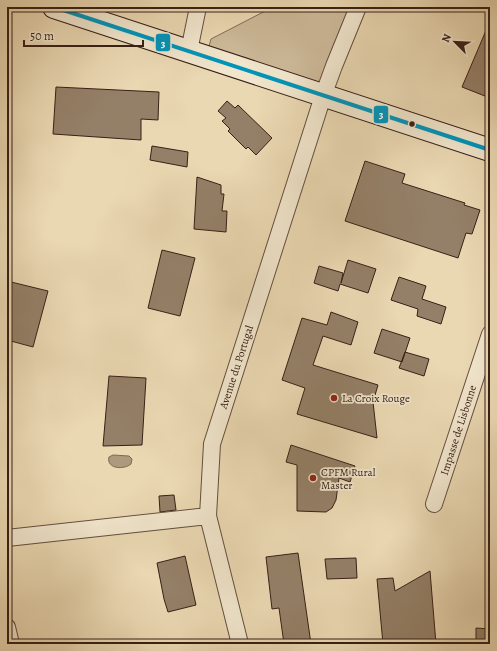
<svg xmlns="http://www.w3.org/2000/svg" width="497" height="651" font-family="Alegreya,serif">
  <style>
    .green { fill: #ccb998; stroke: #826c58 }
    .water { fill: #ad997d; stroke: #7e6954 }
    .building { fill: #948068; stroke: #372017 }
    .lines { fill: none; stroke-linecap: round; stroke-linejoin: round }
    .street-casing { stroke: #644e3e; stroke-width: 18 }
    .secondary-casing { stroke: #372017; stroke-width: 24 }
    .street { stroke: #f1e6cd; stroke-width: 16 }
    .secondary { stroke: #f1e6cd; stroke-width: 22 }
    .bus-1-casing { stroke: #f1e6cd; stroke-width: 7 }
    .bus-1 { stroke: #0094ba; stroke-width: 4 }
    .bus-dot { fill: #372017; stroke: #f1e6cd; stroke-width: 1.5 }
    .poi-dot { fill: #8f2418; stroke: #f1e6cd; stroke-width: 1.5 }
    .labels { text-anchor: middle; stroke-width: 3.5; stroke-linejoin: round; paint-order: stroke }
    .street-label { font-size: 11px; fill: #372017; stroke: #f1e6cd }
    .poi-label { font-size: 11px; fill: #372017; stroke: #f1e6cd; text-anchor: start }
    .line-badge { stroke: #f1e6cd; stroke-width: 1.5 }
    .badge-label { font-size: 11px; text-anchor: middle; font-weight: bold; fill: #fff }
  </style>
  <rect width="100%" height="100%" fill="#ead8b2"/>
  <filter id="stains"><feTurbulence type="fractalNoise" baseFrequency=".005" numOctaves="4"/><feColorMatrix values="0 0 0 0 .2 0 0 0 0 .09 0 0 0 0 .02 0 0 0 .5 -.17"/></filter>
  <radialGradient id="worn" r=".72"><stop offset=".6" stop-color="#630" stop-opacity="0"/><stop offset="1" stop-color="#630" stop-opacity=".3"/></radialGradient>
  <path class="green" d="M273 7H358L323 96 206 57 211 39Z"/>
  <path class="water" d="M113 455 129 456 132 459 131 464C124 470 106 469 109 457Z"/>
  <path class="building" d="M490 21V98L462 87Z
    M56 87 159 92 158 120 141 119V140L53 134Z
    M227 101 235 108 238 105 272 138 256 155 248 147 246 149 228 131 230 129 222 121 226 118 218 111Z
    M152 146 188 152 187 167 150 160Z
    M365 161 405 174 402 183 465 203 464 205 480 210 472 234 466 233 458 258 345 221Z
    M197 177 221 185V194H224L222 211H227L226 232 194 229Z
    M162 250 195 258 180 316 148 308Z
    M348 260 376 269 368 293 340 284 338 291 314 283 319 266 343 273 341 283Z
    M399 277 426 286 422 299 446 307 441 324 417 316 418 309 391 300Z
    M7 281 48 291 33 347 7 340Z
    M331 312 358 322 351 345 323 336 313 365 378 385 373 402 377 438 297 414 305 388 282 380 302 318 327 325Z
    M382 329 410 338 402 362 374 353Z
    M405 352 429 359 424 376 399 368Z
    M109 376 146 378 142 445 103 446Z
    M291 445 355 466 350 482 339 478 336 500 332 508 326 512 297 511V465L286 462Z
    M174 495 176 510 160 512 159 496Z
    M298 553 311 644H284L279 608 272 609 266 557Z
    M185 556 196 605 168 612 164 599 157 563Z
    M356 558 357 578 327 579 325 559Z
    M430 571 436 644H383L377 579 393 578 395 591Z
    M476 628 490 629V644H476Z"/>
  <g class="lines">
    <g class="street-casing">
      <path id="street" d="M189 51 198 7
        M434 504 490 334
        M7 538 208 516
        M7 627 11 644
        M240 644 208 516 212 444 323 96 334 66 358 7"/>
    </g>
    <g class="secondary-casing">
      <path id="secondary" d="M54 7 490 150"/>
    </g>
    <use href="#street" class="street"/>
    <use href="#secondary" class="secondary"/>
    <g class="bus-1-casing">
      <path id="bus-1" d="M54 7 490 150"/>
    </g>
    <use href="#bus-1" class="bus-1"/>
  </g>
  <circle class="bus-dot" cx="412" cy="124" r="3.5"/>
  <g class="poi-dot">
    <circle cx="334" cy="398" r="4"/>
    <circle cx="313" cy="478" r="4"/>
  </g>
  <g class="labels">
    <g class="street-label">
      <text transform="translate(236 367) rotate(-72)" y="4">Avenue du Portugal</text>
      <text transform="translate(458 430) rotate(-72)" y="4">Impasse de Lisbonne</text>
    </g>
    <g class="poi-label">
      <text x="342" y="402">La Croix Rouge</text>
      <text x="321" y="476">CPFM Rural<tspan x="321" dy="13">Master</tspan></text>
    </g>
  </g>
  <g class="line-badge">
    <rect x="155" y="33" width="16" height="19" rx="4" fill="#0094ba"/>
    <rect x="373" y="105" width="16" height="19" rx="4" fill="#0094ba"/>
  </g>
  <g class="badge-label">
    <text x="163" y="47">3</text>
    <text x="381" y="118">3</text>
  </g>
  <rect width="497" height="651" fill="none" stroke="#ead8b2" stroke-width="24"/>
  <rect x="8" y="8" width="481" height="635" fill="none" stroke="#372017" stroke-width="2"/>
  <rect x="12" y="12" width="473" height="627" fill="none" stroke="#372017"/>
  <g transform="translate(455 42) rotate(294)" stroke="#f1e6cd" stroke-width="3" paint-order="stroke">
  <path d="M0-3L7 15L0 10L-7 15Z" fill="#372017"/>
  <text y="-6" font-size="11" font-weight="bold" text-anchor="middle" fill="#372017">N</text>
  </g>
  <path d="M24 40v6h119v-6" fill="none" stroke="#372017" stroke-width="2"/>
  <text x="30" y="40" font-size="12" fill="#372017" stroke="#f1e6cd" stroke-width="3" paint-order="stroke">50 m</text>
  <rect width="100%" height="100%" filter="url(#stains)"/>
  <rect width="100%" height="100%" fill="url(#worn)"/>
</svg>
